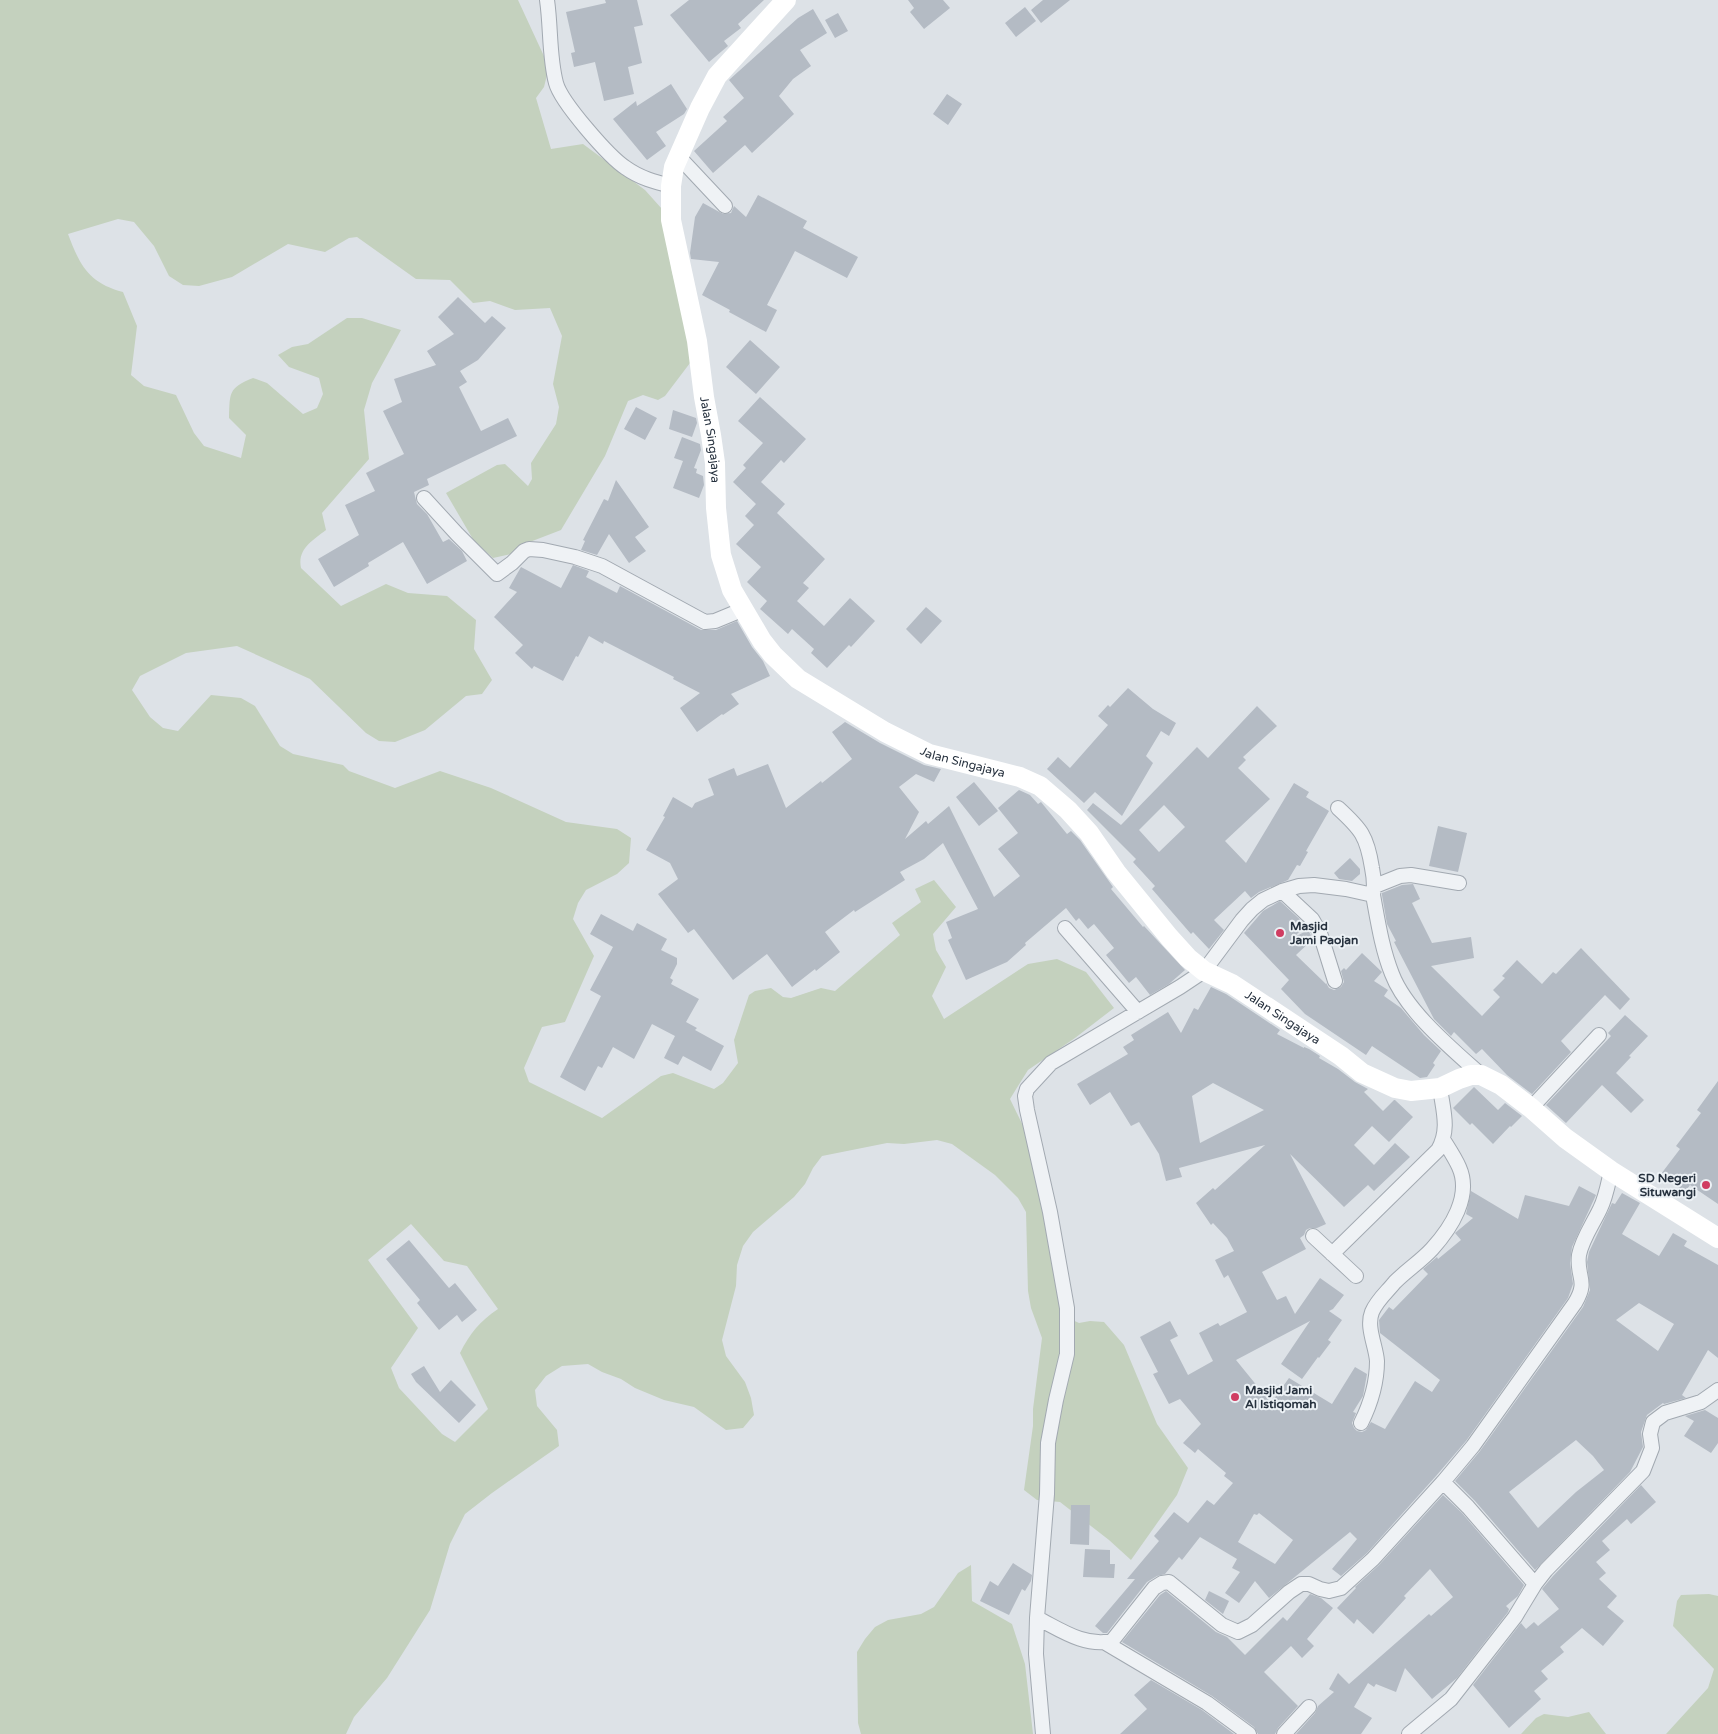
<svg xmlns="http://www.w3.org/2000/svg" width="1718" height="1734" font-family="'Varela Round',sans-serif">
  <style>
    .green { fill: #c4d1be; fill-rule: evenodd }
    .building { fill: #b4bbc4; fill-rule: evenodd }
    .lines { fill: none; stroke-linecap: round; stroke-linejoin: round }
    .street-casing { stroke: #a2a9b1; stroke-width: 16 }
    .street { stroke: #eff2f5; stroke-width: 14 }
    .secondary { stroke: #fff; stroke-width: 20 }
    .poi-dot { fill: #d03d62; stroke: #ecf1f5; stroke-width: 2 }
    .labels { text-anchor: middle; stroke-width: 4; stroke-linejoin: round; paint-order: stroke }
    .street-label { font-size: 12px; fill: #26313e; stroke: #ecf1f5 }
    .poi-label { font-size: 12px; font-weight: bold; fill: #26313e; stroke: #ecf1f5; text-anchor: start }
  </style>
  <rect width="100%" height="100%" fill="#dde2e7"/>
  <path class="green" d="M0 0H518L549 67 544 87 536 98 551 149 583 144 645 190 662 209 672 272 694 351 690 363 665 396 658 400 643 395 628 401 605 456 561 530 522 545 511 554 493 558 474 541 446 493 497 465 505 464 528 486 532 479 531 463 556 424 559 407 553 384 562 336 550 308 515 310 490 301 473 303 450 280 416 279 357 237 349 238 325 252 288 244 232 277 199 286 183 285 169 276 154 246 134 222 118 219 68 234C80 266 89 283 123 292L137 326 131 375 144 386 176 395 194 433 204 446 241 458 246 435 229 418C230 393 228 388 253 378L267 383 303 414 317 408 323 394 319 378 289 367 278 355 292 347 308 344 347 318H362L401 330 372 383 364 410 369 459 322 513 326 530C313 540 297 549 301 568L341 606 386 584 408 593 447 596 476 620 474 649 492 680 482 694 466 696 425 730 395 742 379 741 366 733 310 679 237 646 186 653 140 676 132 690 150 717 163 728 178 731 211 695 241 698 255 706 280 746 293 754 343 765 349 771 395 788 440 771 491 788 566 822 617 829 631 838 629 863 617 874 586 890 578 903 573 919 594 956 565 1022 542 1027 524 1068 529 1082 602 1118 661 1076 673 1073 714 1089 723 1083 738 1063 734 1040 749 995 755 991 771 988 783 997 791 998 821 988 835 991 900 935 892 923 921 902 915 889 934 880 956 907 933 934 936 950 946 967 932 996 944 1019 1028 964 1057 959 1086 972 1114 1008 1075 1038 1028 1070 1010 1099 1029 1138 1062 1315 1079 1323 1090 1321 1104 1322 1124 1345 1157 1424 1188 1468 1177 1495 1131 1560 1109 1540 1060 1502 1037 1500 1024 1490 1033 1426V1409L1042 1338 1031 1308 1028 1291 1026 1212 1018 1198 995 1175 952 1144 937 1140 904 1144 887 1143 822 1156 813 1168 805 1184 794 1197 753 1232 743 1246 737 1265 736 1286 722 1340 726 1356 745 1382 751 1398 754 1415 743 1428 726 1430 694 1407 664 1400 635 1388 621 1379 602 1372 588 1364 562 1366 546 1376 535 1390 537 1406 557 1430 559 1446 492 1493 465 1514 450 1544 430 1610 387 1678 354 1717 346 1734H0ZM411 1224 444 1261 467 1266 498 1309C480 1321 470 1333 460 1353L488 1409 455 1442 442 1434 399 1388 391 1368 418 1328 368 1260Z
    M971 1565 972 1601 1012 1624 1025 1664 1033 1734H861L858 1723 857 1652 865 1639 875 1627 888 1620 921 1614 934 1607 958 1573Z
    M1709 1594 1718 1596V1734H1666L1708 1688 1714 1669 1673 1626 1677 1601 1681 1595Z
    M1589 1712 1606 1734H1521L1536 1718 1544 1714 1568 1717Z"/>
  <path class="building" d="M605 0H637L643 25 634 27 642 63 628 67 634 94 604 101 595 62 574 67 571 53 575 52 566 12 606 3Z
    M689 0H764L738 24 741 28 724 41 728 46 709 62 670 15Z
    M908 0H943L950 8 924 29 910 12 914 8Z
    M1043 0H1070L1041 23 1031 10Z
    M1025 7 1036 21 1016 37 1005 23Z
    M813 9 827 33 800 50 811 66 793 79 779 96 794 114 752 153 745 145 713 173 694 151 727 121 723 117 744 98 729 80 798 18Z
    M838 13 848 31 835 38 825 20Z
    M671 84 687 109 684 114 656 132 666 146 647 160 613 119 636 101 637 106Z
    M947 94 962 104 948 125 933 114Z
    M758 195 807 221 803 228 858 257 847 278 795 251 767 305 777 310 766 332 729 312 730 310 702 295 719 262 691 259 690 253 695 217 703 203 723 214 731 213 734 206 746 217Z
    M458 297 485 323 492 316 506 328 478 360 460 371 467 382 459 387 481 431 508 418 517 436 427 479 429 485 414 492 417 504 427 514 443 542 449 539 462 551 467 561 427 584 403 542 368 563 369 566 334 587 318 559 359 535 345 505 375 491 366 473 404 454 383 411 402 402 394 379 436 365 427 351 454 334 438 317Z
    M750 340 780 367 756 394 726 367Z
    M760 397 806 439 784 463 781 460 761 482 785 504 777 513 825 559 803 583 809 588 797 601 824 626 850 598 875 621 851 647 849 645 827 668 811 653 814 649 792 629 788 634 760 609 767 601 747 582 761 567 736 544 754 525 745 516 756 504 733 482 746 468 743 465 763 443 738 421Z
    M636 407 657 418 645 440 624 429Z
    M673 410 696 418 697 423 692 437 669 429Z
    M682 437 700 444 701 450 694 468 697 469 696 473 703 476 704 485 699 498 673 488 683 461 674 458Z
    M616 480 649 527 635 537 646 551 629 563 609 534 597 555 581 550 585 541 583 540 604 499 608 501Z
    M573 565 589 571 586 577 617 593 620 586 701 630H716L737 621 752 647 763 661 770 676 731 694 739 704 723 715 722 714 697 732 680 708 700 693 673 679 674 677 604 641 603 644 589 636 578 657 576 656 563 681 534 666 532 669 515 653 523 645 494 617 517 592 509 588 521 567 561 588Z
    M926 607 942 621 921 644 906 629Z
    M1128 688 1153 709 1176 723 1169 736 1161 731 1146 756 1153 763 1122 816 1095 792 1084 803 1047 769 1058 757 1070 768 1108 725 1098 716 1108 705 1110 707Z
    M1257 706 1277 726 1243 757 1246 760 1238 768 1270 799 1225 841 1246 863 1294 783 1309 792 1306 797 1329 811 1306 851 1308 852 1300 866 1297 865 1288 880 1259 892 1251 898 1245 891 1214 920 1224 930 1209 949 1193 932 1191 934 1152 889 1155 886 1133 862 1136 859 1087 810 1093 803 1121 825 1197 747 1208 758ZM1164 805 1185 827 1159 852 1139 830Z
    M845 722 880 743 924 765 941 769 934 782 916 774 899 787 919 812 905 839 926 821 928 824 949 806 994 897 1020 876 998 849 1018 833 998 808 1019 790 1030 795 1038 804 1041 802 1067 834 1071 831 1080 840 1113 887 1111 889 1143 927 1144 926 1185 970 1169 984 1150 995 1136 977 1129 983 1106 955 1114 948 1094 924 1088 929 1079 918 1076 921 1066 908 1025 943 1026 945 1007 962 966 980 948 940 952 938 946 922 978 909 943 843 924 859 900 872 905 880 855 912 854 910 825 932 840 952 816 971 815 969 792 987 767 954 733 980 694 929 688 933 658 894 678 879 670 863 646 850 665 817 663 816 673 797 692 808 695 803 714 795 708 779 734 768 737 776 768 764 786 808 821 781 822 783 852 759 832 732Z
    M974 782 998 811 979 826 956 797Z
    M1438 826 1467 833 1458 872 1429 866Z
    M1350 858 1360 869V874L1352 881 1339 879 1334 873Z
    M1413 884 1420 899 1412 903 1432 943 1471 937 1474 958 1431 966 1482 1016 1500 997 1493 990 1505 978 1502 976 1517 960 1542 984 1553 972 1556 974 1581 948 1630 999 1620 1010 1605 995 1561 1041 1571 1052 1532 1094 1507 1075 1482 1049 1476 1054 1454 1032 1451 1036 1434 1019 1394 942 1396 941 1387 924 1382 895V893L1402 885Z
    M1280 901 1306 925 1293 938 1308 930 1313 939 1296 955 1326 984V983L1329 988 1334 990 1341 987 1344 982 1341 971 1344 968 1346 970 1362 953 1382 972 1374 981 1388 990 1384 996 1401 1008 1424 1035 1441 1051 1433 1063 1435 1065 1427 1077 1420 1078 1372 1046 1366 1055 1305 1014 1281 989 1289 980 1244 933 1263 911Z
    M601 914 633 931 637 923 667 939 661 950 677 958V964L670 978 673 980 671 984 699 999 686 1022 697 1028 695 1030 724 1046 711 1071 683 1056 678 1065 664 1058 675 1036 652 1024 634 1059 613 1047 602 1068 598 1066 585 1091 560 1077 601 996 590 990 613 947 590 934Z
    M1211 987 1226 994 1280 1030 1277 1034 1304 1048V1047L1309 1049 1320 1056 1319 1058 1338 1069 1355 1082 1368 1089 1364 1092 1383 1111 1394 1100H1395L1413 1117 1389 1142 1372 1126 1354 1145 1374 1165 1395 1143 1410 1157 1374 1191 1368 1185 1344 1207 1290 1154 1326 1224 1317 1228H1310L1306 1230 1304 1235 1300 1238 1306 1249 1262 1272 1277 1300 1286 1296 1295 1314 1320 1278 1344 1295 1333 1309 1329 1311 1342 1320 1328 1340 1331 1342 1319 1358 1318 1357 1302 1379 1281 1364 1310 1321 1236 1360 1271 1403 1289 1378 1332 1404 1355 1367 1367 1374 1363 1396 1353 1412 1356 1413 1352 1423 1354 1428 1357 1431 1362 1432 1366 1430 1371 1422 1385 1429 1415 1381 1432 1392 1440 1380 1380 1333 1379 1320 1389 1307 1393 1310 1428 1274 1423 1269 1437 1257 1438 1259 1461 1240 1455 1233 1473 1218 1466 1214 1471 1191 1518 1219 1525 1195 1569 1206 1579 1186 1596 1195 1572 1247 1570 1263 1573 1284 1568 1298 1466 1441 1436 1476 1367 1553 1341 1576 1332 1569 1357 1539 1350 1532 1269 1598 1255 1581 1239 1603 1225 1593 1240 1572 1232 1568 1237 1559 1200 1537 1182 1560 1179 1557 1165 1574 1157 1576 1147 1582 1107 1633H1103L1095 1626 1135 1579H1127L1159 1541 1154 1536 1174 1512 1188 1523 1207 1500 1214 1505 1233 1483 1224 1476 1226 1473 1198 1449 1195 1453 1183 1443 1201 1424 1180 1399 1169 1404 1153 1374 1158 1372 1140 1337 1170 1321 1178 1336 1170 1340 1188 1375 1213 1361 1199 1333 1218 1323 1220 1326 1247 1312 1228 1275 1224 1278 1215 1260 1234 1251 1227 1238 1213 1223 1211 1225 1196 1203 1213 1188 1215 1190 1265 1145 1179 1168 1182 1177 1166 1181 1159 1154 1139 1122 1131 1126 1110 1092 1090 1105 1077 1084 1128 1054 1123 1047 1134 1040 1131 1035 1168 1012 1181 1033 1194 1008 1198 1010ZM1213 1083 1264 1110 1200 1143 1192 1096ZM1259 1513 1293 1540 1275 1564 1238 1542 1254 1514 1257 1515Z
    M1625 1015 1648 1036 1629 1056 1631 1057 1616 1073 1644 1100 1631 1113 1602 1085 1566 1123 1546 1105 1611 1036 1608 1033Z
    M1718 1081V1204L1690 1185 1685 1192 1661 1174 1680 1149 1676 1146 1701 1113 1697 1110Z
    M1474 1087 1498 1110 1505 1103 1522 1116 1511 1127 1510 1126 1493 1144 1472 1123 1470 1125 1453 1108Z
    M1622 1193 1640 1203 1622 1234 1659 1256 1673 1233 1687 1241 1684 1246 1718 1265V1358L1708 1350 1682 1395 1686 1398 1664 1404 1663 1403 1647 1415 1641 1432 1643 1447 1630 1472 1535 1570 1475 1501 1455 1481 1480 1451 1583 1307 1590 1290 1587 1262 1589 1252 1612 1203 1615 1204ZM1639 1303 1674 1324 1658 1351 1616 1320ZM1576 1440 1593 1456 1604 1470 1576 1492 1538 1528 1509 1492Z
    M409 1240 449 1288 455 1283 477 1310 462 1322 457 1315 439 1330 417 1303 420 1300 386 1259Z
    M424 1366 440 1392 451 1380 476 1405 459 1423 416 1382 411 1374Z
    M1705 1410 1718 1418V1443L1711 1453 1684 1436 1694 1421 1685 1416Z
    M1641 1485 1656 1502 1631 1524 1627 1519 1602 1541 1610 1550 1596 1562 1606 1573 1599 1579 1617 1596 1607 1607 1624 1621 1603 1646 1582 1628 1560 1647 1564 1652 1541 1671 1548 1679 1534 1691 1541 1699 1509 1728 1473 1685 1521 1623 1526 1629 1534 1622 1538 1626 1559 1609 1542 1589 1553 1576Z
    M1443 1495 1462 1513 1524 1585 1518 1596 1506 1606 1509 1609 1508 1612 1457 1678 1432 1699 1405 1668 1396 1692 1376 1684 1374 1687 1368 1683 1354 1707 1372 1718 1361 1734H1296L1315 1713 1318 1706 1334 1692 1329 1689 1338 1673 1349 1684 1429 1614 1431 1616 1453 1597 1430 1569 1404 1596 1406 1598 1373 1634 1357 1619 1354 1624 1337 1608 1356 1588 1355 1587 1379 1565Z
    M1071 1505H1090L1089 1545 1070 1544Z
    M1085 1549 1110 1550V1564H1115L1114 1578 1083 1577Z
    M1013 1563 1032 1575 1031 1581 1025 1591 1022 1589 1009 1615 980 1601 990 1581 998 1586Z
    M1166 1591 1216 1632 1227 1637 1245 1655 1283 1617 1287 1621 1310 1594 1321 1598 1333 1608 1307 1639 1314 1646 1302 1658 1291 1646 1264 1672 1298 1706 1278 1728 1275 1734H1258L1254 1727 1212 1696 1122 1642 1160 1595Z
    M1209 1591 1229 1601 1223 1614 1205 1600Z
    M1151 1680 1202 1710 1234 1734H1120L1147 1709 1134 1695Z"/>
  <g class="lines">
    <g class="street-casing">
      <path id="street" d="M547 0C551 27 549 57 556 83 561 102 609 157 626 168 640 178 655 182 671 186
        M679 157 725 206
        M424 498 457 534 497 574 512 563 524 551 529 549 543 550 575 557 602 566 705 622 715 621 744 609
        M1338 808C1361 829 1367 836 1372 868 1374 878 1375 885 1373 895
        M1375 886 1400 876 1411 875 1459 883
        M1282 891 1312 919 1320 933 1335 981
        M1065 928 1138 1012
        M1531 1108 1599 1035
        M1313 1236 1356 1276
        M1332 1254 1438 1150C1450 1130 1443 1110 1440 1088
        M1361 1423C1371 1403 1377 1384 1377 1361 1376 1346 1366 1327 1372 1312 1377 1300 1387 1292 1395 1282 1407 1270 1421 1261 1432 1249 1451 1228 1472 1196 1459 1167 1455 1158 1449 1149 1444 1141
        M1443 1482 1468 1507 1535 1584
        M1037 1618C1061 1630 1084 1647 1112 1641L1154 1588 1162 1583 1169 1582 1222 1625 1238 1632 1252 1625 1289 1592 1301 1584H1309L1320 1589 1329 1591 1341 1588 1373 1559 1443 1482 1473 1446 1575 1303C1589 1280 1576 1277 1579 1255 1582 1239 1593 1224 1600 1209 1606 1197 1608 1184 1611 1171
        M1104 1642 1207 1703 1249 1734
        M1043 1734 1036 1654 1037 1618 1047 1494 1048 1443 1056 1400 1067 1354V1308L1050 1212 1027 1110 1025 1096 1027 1089 1051 1063 1180 987 1204 971 1242 920 1252 909 1263 900 1282 891 1299 886 1314 885 1346 889 1373 895C1378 922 1382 949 1392 974 1406 1011 1452 1049 1481 1075
        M1284 1734 1309 1707
        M1409 1734 1451 1699 1515 1617 1535 1584 1546 1570 1643 1471 1652 1448 1650 1434 1653 1422 1665 1413 1701 1402 1718 1390"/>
    </g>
    <use href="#street" class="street"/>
    <path class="secondary" id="s1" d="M786 0 717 76 700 108 674 167 671 186V220L697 341 704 397 711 435 715 463 716 508 721 555 732 590 762 641 773 655 798 679 885 732 929 754 1020 777 1040 786 1068 810 1089 833 1116 872 1169 937 1188 958 1204 971 1232 984 1341 1056 1362 1073 1395 1088 1411 1091 1440 1088 1459 1079 1471 1075H1481L1501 1085 1531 1108 1565 1138 1611 1171 1718 1238"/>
  </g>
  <g class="poi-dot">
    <circle cx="1280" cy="933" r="5"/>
    <circle cx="1706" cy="1185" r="5"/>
    <circle cx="1235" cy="1397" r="5"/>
  </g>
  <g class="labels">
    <g class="street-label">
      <text dy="4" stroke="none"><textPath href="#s1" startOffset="480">Jalan Singajaya</textPath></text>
      <text dy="4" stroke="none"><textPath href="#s1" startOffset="930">Jalan Singajaya</textPath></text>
      <text dy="4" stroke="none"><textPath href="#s1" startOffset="1351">Jalan Singajaya</textPath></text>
    </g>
    <g class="poi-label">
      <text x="1290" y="930">Masjid<tspan x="1290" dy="14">Jami Paojan</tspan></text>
      <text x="1696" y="1182" text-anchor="end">SD Negeri<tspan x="1696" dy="14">Situwangi</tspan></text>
      <text x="1245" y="1394">Masjid Jami<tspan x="1245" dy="14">Al Istiqomah</tspan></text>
    </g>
  </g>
</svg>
